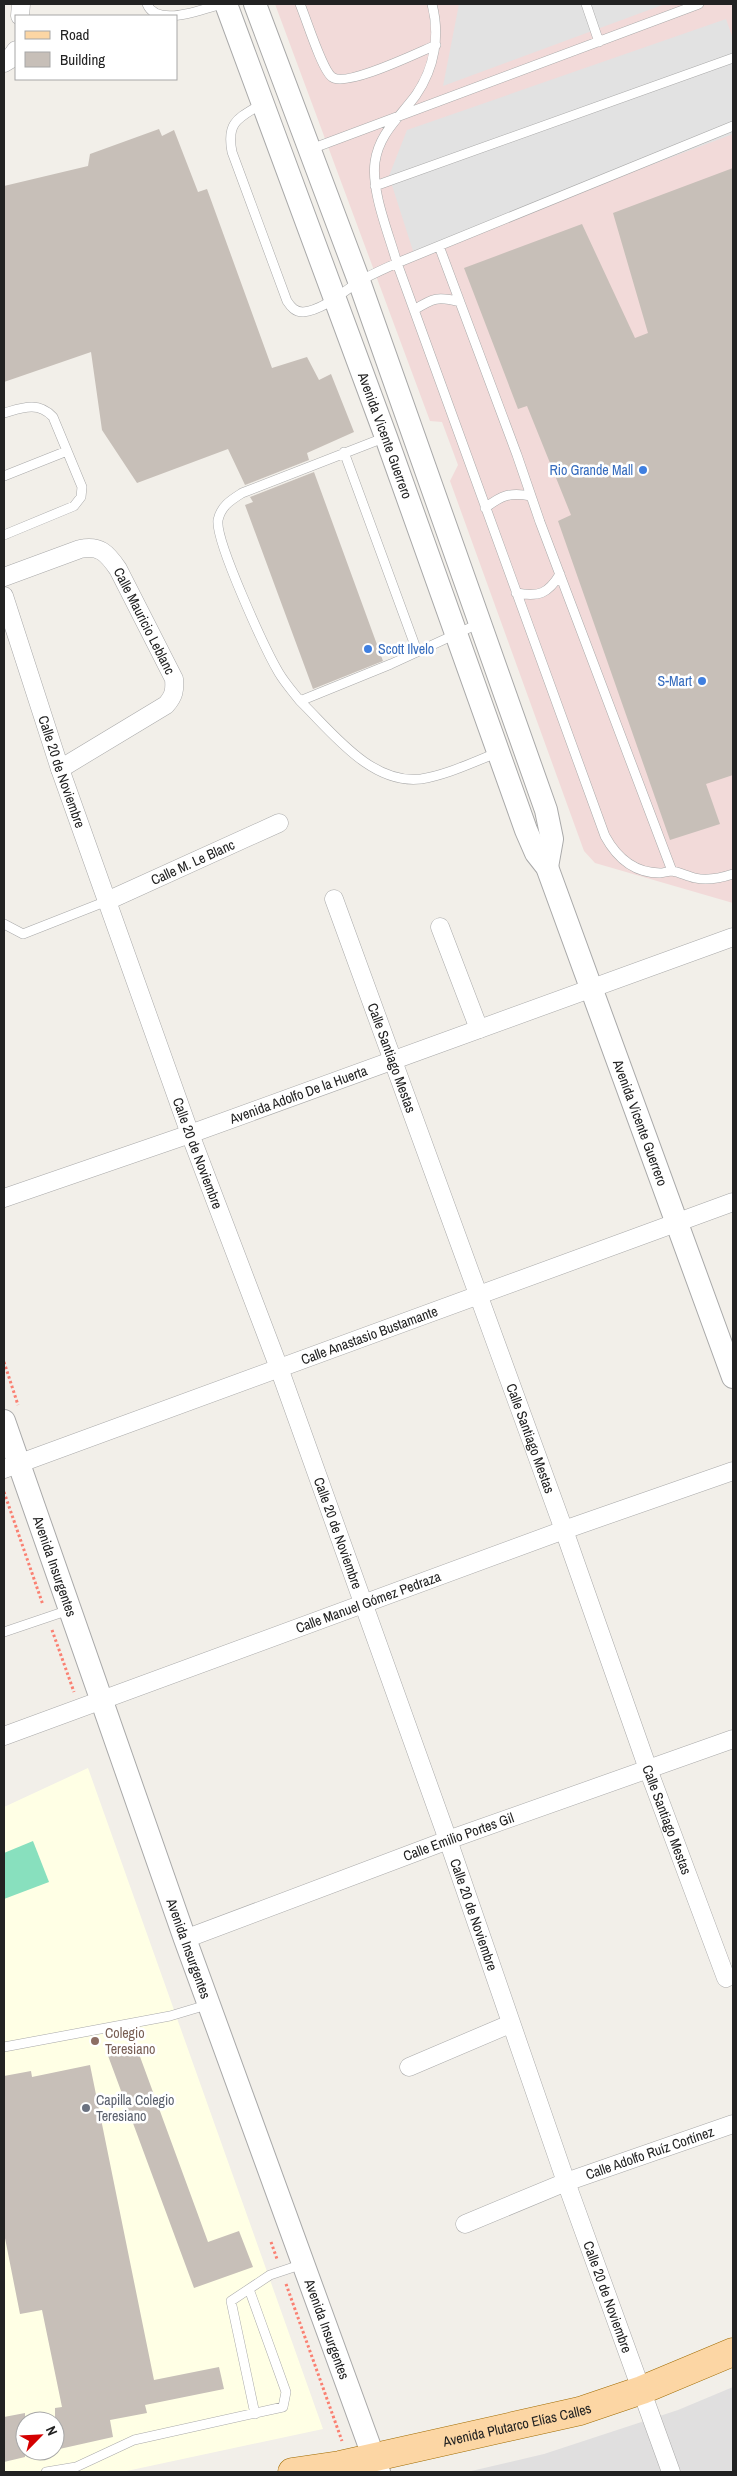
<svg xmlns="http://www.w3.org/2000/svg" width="737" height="2476" font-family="'Archivo Narrow',sans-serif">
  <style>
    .residential { fill: #e0dfdf }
    .commercial { fill: #f2dad9 }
    .education { fill: #ffffe5; fill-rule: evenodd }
    .pitch { fill: #88e0be }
    .parking { fill: #e2e2e2 }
    .building { fill: #c7bfb8 }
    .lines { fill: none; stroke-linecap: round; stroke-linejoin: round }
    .service-casing { stroke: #a9a9a9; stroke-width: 10 }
    .minor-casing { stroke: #a9a9a9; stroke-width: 19 }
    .tertiary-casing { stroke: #a9a9a9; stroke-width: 24 }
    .primary-casing { stroke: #a06b00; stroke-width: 29 }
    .path { stroke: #fa8072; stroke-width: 3; stroke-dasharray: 2.5 2.5; stroke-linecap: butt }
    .service { stroke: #fff; stroke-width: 9 }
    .minor { stroke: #fff; stroke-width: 18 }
    .tertiary { stroke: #fff; stroke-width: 22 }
    .primary { stroke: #fcd6a4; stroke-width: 28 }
    .shop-dot { fill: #3f7fe0; stroke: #fff; stroke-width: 2 }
    .education-dot { fill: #8d6e63; stroke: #fff; stroke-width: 2 }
    .worship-dot { fill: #6b7280; stroke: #fff; stroke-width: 2 }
    .labels { text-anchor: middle; stroke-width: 5; stroke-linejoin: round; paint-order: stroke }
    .street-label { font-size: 14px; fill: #222; stroke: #fff }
    .shop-label { font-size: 14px; fill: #366cbe; stroke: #fff; text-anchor: end }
    .education-label { font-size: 14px; fill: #785e54; stroke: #fff; text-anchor: start }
    .worship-label { font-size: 14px; fill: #5b616d; stroke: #fff; text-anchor: start }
  </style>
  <rect width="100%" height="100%" fill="#f2efe9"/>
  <path class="residential" d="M733 2387V2472H467L544 2454 678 2410Z"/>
  <path class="commercial" d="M275 4H733V903L595 863 584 851 450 481 458 465 442 422 430 421Z"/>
  <path class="education" d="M88 1768 323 2429 122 2472H4V1807ZM25 2421H55V2451H25Z"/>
  <path class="pitch" d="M33 1841 49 1882 4 1899V1853Z"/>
  <path class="parking" d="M459 4H665L443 86Z
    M726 19 733 39V134L414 254 389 176 407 130Z"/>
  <path class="building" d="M159 129 162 136 174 130 198 192 207 189 272 368 307 357 319 380 331 374 354 432 307 453 309 460 245 485 228 449 137 483 102 430 91 352 4 382V186L88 166 90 154Z
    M733 168V775L706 784 720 824 670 840 558 521 571 515 527 406 518 409 464 268 582 224 635 338 648 333 613 213Z
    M314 472 383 661 313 689 245 505 253 502 250 497Z
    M135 2043 208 2242 239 2231 253 2267 194 2288 107 2053Z
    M90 2065 154 2380 219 2367 224 2389 145 2405 147 2413 110 2420 113 2437 55 2450V2408L62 2407 42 2310 20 2314 4 2233V2076L31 2071 32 2077Z
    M25 2413V2457L4 2462V2417Z"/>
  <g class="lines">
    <g class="service-casing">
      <path id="service" d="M147 4C157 28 203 9 222 4
        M300 4C306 18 322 70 332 77 346 88 419 52 436 45
        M432 4C440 35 435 67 416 95 400 117 379 133 375 162 371 192 389 234 397 263L605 836C617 858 634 873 660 873 664 873 668 871 672 871 679 872 687 876 695 878 708 881 721 878 733 874
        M586 4 599 42
        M263 103C239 118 226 121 232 152L287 301C291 307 295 312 303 312 323 310 342 293 358 282 370 275 384 269 397 263L733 126
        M311 149 699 4
        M375 186 733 58
        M439 246 517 455 540 522 672 871
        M414 310C433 298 438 296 460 302
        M4 413C22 408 38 401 53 417L82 487 81 497 74 506 4 535
        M386 437 242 493C231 500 221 506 218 520 215 541 266 651 279 673 285 683 293 692 300 701L391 664 480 623
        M344 452 417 651
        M4 476 67 451
        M485 508C502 495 510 492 531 496
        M516 593C539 597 548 594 560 574
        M300 701C332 732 371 785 421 779 447 775 473 762 497 753
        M4 924 23 934 107 901
        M4 1632 69 1610
        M4 2047 170 2016 210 2004
        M255 2414 231 2301 270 2275 303 2264
        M46 2472 76 2467 134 2440 283 2407 286 2392 249 2289"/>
    </g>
    <g class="minor-casing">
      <g id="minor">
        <path d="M20 16 21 4"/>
        <path d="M4 63 9 60 16 50"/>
        <path id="s1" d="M4 577 80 549C100 545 107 553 118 569L174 679C175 690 174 696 166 705L60 769"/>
        <path id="s2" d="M4 596 60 769 107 901 190 1134 279 1368 448 1840 566 2182 671 2472"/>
        <path id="s3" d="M334 899 564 1530 648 1769 726 1978"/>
        <path id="s4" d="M107 901 279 823"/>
        <path d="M440 927 479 1029"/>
        <path id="s5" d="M4 1198 190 1134 733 937"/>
        <path id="s6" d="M4 1469 733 1202"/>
        <path id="s7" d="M4 1736 564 1530 733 1471"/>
        <path id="s8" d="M185 1939 448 1840 733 1739"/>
        <path d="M409 2067 510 2024"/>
        <path id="s9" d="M465 2224 566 2182 733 2124"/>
      </g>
    </g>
    <g class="tertiary-casing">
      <g id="tertiary">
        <path id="s10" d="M226 4 386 437 526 830 536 853 547 867 733 1377"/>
        <path d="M255 4 359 281 546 810 552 839 547 867"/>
        <path id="s11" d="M4 1421 185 1939 379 2472"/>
      </g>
    </g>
    <g class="primary-casing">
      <g id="primary">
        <path id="s12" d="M292 2472 340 2465 580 2411 642 2390 733 2352"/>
      </g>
    </g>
    <path class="path" d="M4 1362 18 1405
      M4 1492 43 1605
      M52 1630 74 1692
      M271 2242 277 2259
      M286 2284 342 2441"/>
    <use href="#service" class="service"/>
    <use href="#minor" class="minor"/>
    <use href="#tertiary" class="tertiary"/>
    <use href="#primary" class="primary"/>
  </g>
  <g class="shop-dot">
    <circle cx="643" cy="470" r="5"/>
    <circle cx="368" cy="649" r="5"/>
    <circle cx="702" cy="681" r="5"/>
  </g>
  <circle class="education-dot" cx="95" cy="2041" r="5"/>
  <circle class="worship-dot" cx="86" cy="2108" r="5"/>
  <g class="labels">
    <g class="street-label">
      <text dy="5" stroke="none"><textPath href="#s10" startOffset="460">Avenida Vicente Guerrero</textPath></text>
      <text dy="5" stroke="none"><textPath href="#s1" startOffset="186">Calle Mauricio Leblanc</textPath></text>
      <text dy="5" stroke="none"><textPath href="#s2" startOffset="185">Calle 20 de Noviembre</textPath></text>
      <text dy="5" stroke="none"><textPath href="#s4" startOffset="94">Calle M. Le Blanc</textPath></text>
      <text dy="5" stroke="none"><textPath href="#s3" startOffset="169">Calle Santiago Mestas</textPath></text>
      <text dy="5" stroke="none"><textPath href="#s5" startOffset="312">Avenida Adolfo De la Huerta</textPath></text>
      <text dy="5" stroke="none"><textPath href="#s10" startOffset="1194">Avenida Vicente Guerrero</textPath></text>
      <text dy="5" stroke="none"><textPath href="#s2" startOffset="590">Calle 20 de Noviembre</textPath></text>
      <text dy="5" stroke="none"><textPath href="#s6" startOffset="389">Calle Anastasio Bustamante</textPath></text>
      <text dy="5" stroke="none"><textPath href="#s3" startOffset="574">Calle Santiago Mestas</textPath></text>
      <text dy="5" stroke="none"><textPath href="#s2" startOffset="995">Calle 20 de Noviembre</textPath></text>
      <text dy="5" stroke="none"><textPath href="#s11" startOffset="154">Avenida Insurgentes</textPath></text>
      <text dy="5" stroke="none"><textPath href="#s7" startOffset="388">Calle Manuel Gómez Pedraza</textPath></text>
      <text dy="5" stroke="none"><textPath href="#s3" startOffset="979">Calle Santiago Mestas</textPath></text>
      <text dy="5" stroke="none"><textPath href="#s8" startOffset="292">Calle Emilio Portes Gil</textPath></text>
      <text dy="5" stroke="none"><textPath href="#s2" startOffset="1400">Calle 20 de Noviembre</textPath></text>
      <text dy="5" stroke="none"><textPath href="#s11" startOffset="559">Avenida Insurgentes</textPath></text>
      <text dy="5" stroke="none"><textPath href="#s9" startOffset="198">Calle Adolfo Ruíz Cortínez</textPath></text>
      <text dy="5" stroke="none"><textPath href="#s2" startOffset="1805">Calle 20 de Noviembre</textPath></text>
      <text dy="5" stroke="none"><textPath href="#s11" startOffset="964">Avenida Insurgentes</textPath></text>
      <text dy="5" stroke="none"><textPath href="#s12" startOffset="230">Avenida Plutarco Elías Calles</textPath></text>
    </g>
    <g class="shop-label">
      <text x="633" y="475">Rio Grande Mall</text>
      <text x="378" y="654" text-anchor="start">Scott Ilvelo</text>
      <text x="692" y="686">S-Mart</text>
    </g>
    <g class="education-label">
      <text x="105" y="2038">Colegio<tspan x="105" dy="16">Teresiano</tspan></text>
    </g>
    <g class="worship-label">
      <text x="96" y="2105">Capilla Colegio<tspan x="96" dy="16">Teresiano</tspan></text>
    </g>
  </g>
  <rect width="737" height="2476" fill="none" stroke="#222222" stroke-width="10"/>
  <rect x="15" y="15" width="162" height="65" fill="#ffffff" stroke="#a7a7a7"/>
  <rect x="25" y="31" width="25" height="8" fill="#fcd6a4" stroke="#a7a7a7"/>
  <text x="60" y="40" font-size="15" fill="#222222">Road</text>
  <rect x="25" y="52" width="25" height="15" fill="#c7bfb8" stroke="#a7a7a7"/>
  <text x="60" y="65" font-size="15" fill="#222222">Building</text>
  <g transform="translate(40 2436) rotate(66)"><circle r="24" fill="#ffffff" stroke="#a7a7a7"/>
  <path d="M0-4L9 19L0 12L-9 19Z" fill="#d40000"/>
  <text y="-8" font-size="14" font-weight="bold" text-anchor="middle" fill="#222222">N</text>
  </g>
</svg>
